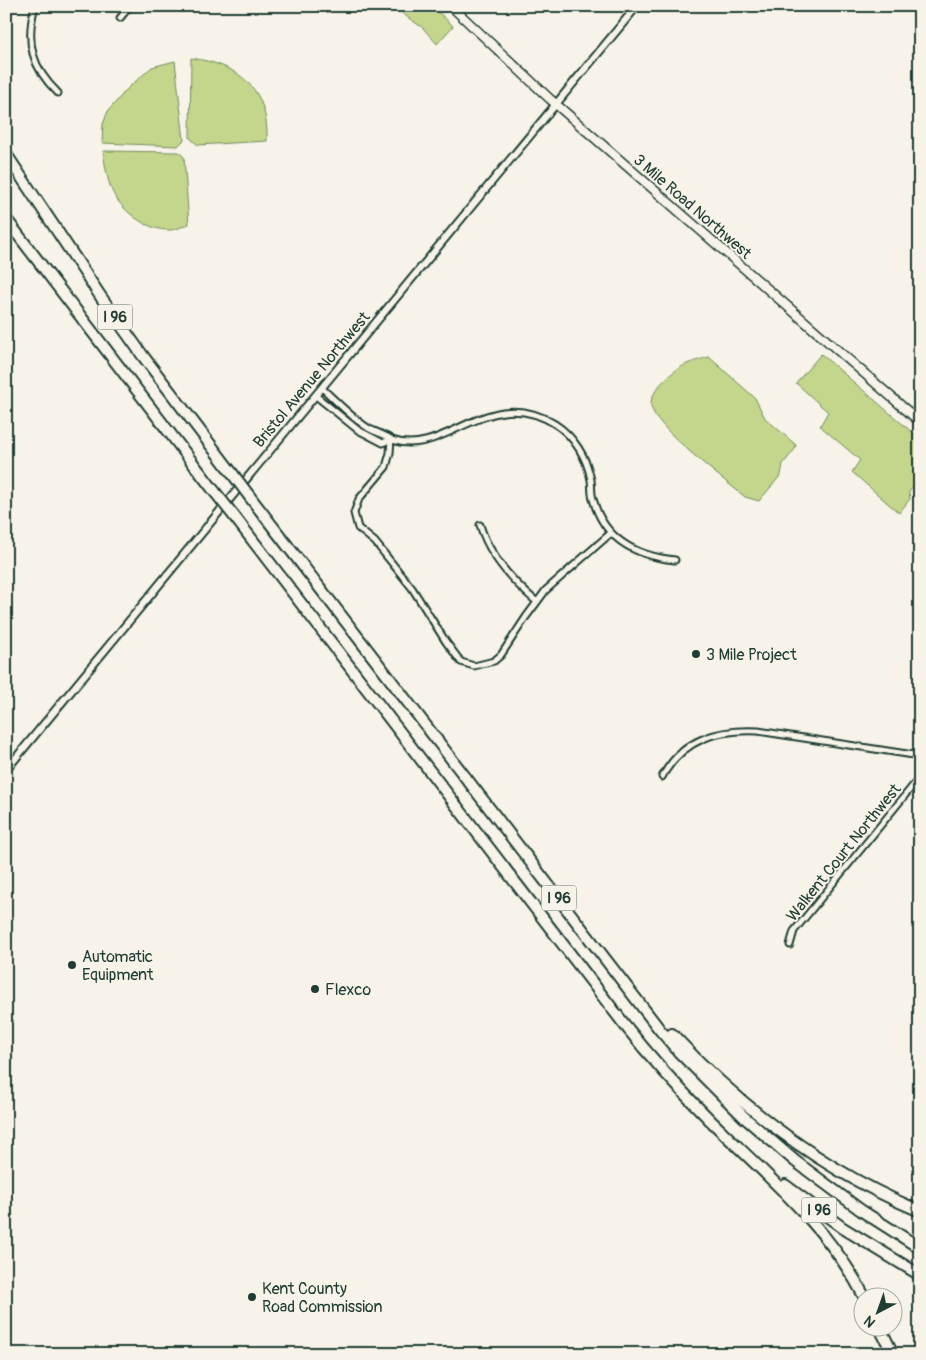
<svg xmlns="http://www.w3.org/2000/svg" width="926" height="1360" font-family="Pangolin,sans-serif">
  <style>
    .green { fill: #c4d68b; stroke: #728a60 }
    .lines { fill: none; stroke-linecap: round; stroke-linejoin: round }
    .minor-casing { stroke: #1f3d34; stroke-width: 9 }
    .tertiary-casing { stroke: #1f3d34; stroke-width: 10 }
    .secondary-casing { stroke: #1f3d34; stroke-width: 11 }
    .motorway-casing { stroke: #1f3d34; stroke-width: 14 }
    .minor { stroke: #f7f3e8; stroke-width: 5 }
    .tertiary { stroke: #f7f3e8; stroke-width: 6 }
    .secondary { stroke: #f7f3e8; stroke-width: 8 }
    .motorway { stroke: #f7f3e8; stroke-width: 10 }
    .motorway-bridge-casing { stroke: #1f3d34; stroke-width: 14; stroke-linecap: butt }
    .motorway-bridge { stroke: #f7f3e8; stroke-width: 10 }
    .poi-dot { fill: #1f3d34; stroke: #f7f3e8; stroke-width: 2 }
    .labels { text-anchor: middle; stroke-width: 4; stroke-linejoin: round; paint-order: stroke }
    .shield { fill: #f7f3e8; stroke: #60746a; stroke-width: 1 }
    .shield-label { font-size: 15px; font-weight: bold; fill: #1f3d34 }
    .street-label { font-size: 16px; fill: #1f3d34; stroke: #f7f3e8 }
    .poi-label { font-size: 16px; fill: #1f3d34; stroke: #f7f3e8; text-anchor: start }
  </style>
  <rect width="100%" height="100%" fill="#f7f3e8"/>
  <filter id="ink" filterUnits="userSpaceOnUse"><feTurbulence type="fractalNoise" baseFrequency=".02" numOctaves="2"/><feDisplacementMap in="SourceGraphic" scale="10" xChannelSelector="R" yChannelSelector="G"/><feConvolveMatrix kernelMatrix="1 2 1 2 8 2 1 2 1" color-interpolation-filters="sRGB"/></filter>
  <g filter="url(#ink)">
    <path class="green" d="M400 6H432L453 26 437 44 423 28 400 12Z
      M191 58C241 65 269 90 267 141L198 145 190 138Z
      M175 61 184 140 178 146 102 143 103 124 108 111 128 88 152 67Z
      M103 151 179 152 184 157 189 224C183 226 176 230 170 230 148 231 123 212 113 193 107 180 105 165 103 151Z
      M821 354 920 439V479L909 492 910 499 899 513 852 472 860 460 820 426 828 412 796 383Z
      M709 357 755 398 765 418 796 445 795 449 783 464 781 475 759 501 745 497C726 481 654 427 651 406 649 391 674 369 687 364 694 361 702 359 709 357Z"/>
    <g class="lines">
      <g class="minor-casing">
        <path id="minor" d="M35 6C25 42 32 68 58 93
          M120 18 130 6
          M322 388C336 401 351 417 368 428 373 431 380 433 385 436 387 436 390 439 392 440 445 459 488 382 555 424 574 436 587 458 591 480 592 486 591 493 593 499 604 540 636 556 675 560
          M316 396 358 430 383 443 391 439
          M391 439 390 453 386 467 359 499 354 513 358 528 375 542 412 588 446 642 461 662 474 666 494 661 501 655 526 617 546 590 611 533
          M480 525C489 555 513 582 537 602
          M662 777C683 739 717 729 758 731L920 756
          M790 945 794 931 920 777"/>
      </g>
      <g class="tertiary-casing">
        <path id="tertiary" d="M6 770 637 6"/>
      </g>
      <g class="secondary-casing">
        <path id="secondary" d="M451 6 550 99 920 422"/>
      </g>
      <g class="motorway-casing">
        <path id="motorway" d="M6 154 101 297 143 356 232 473
          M6 219 215 492
          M250 497 596 947 660 1030 679 1052 744 1117 795 1161 862 1211 920 1248
          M234 516 624 1024C651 1058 680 1090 710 1120 767 1176 828 1226 865 1298
          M672 1034C743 1110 824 1171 920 1211
          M785 1185 843 1228 920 1275
          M880 1328 893 1354"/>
      </g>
      <use href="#minor" class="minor"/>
      <use href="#tertiary" class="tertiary"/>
      <use href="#secondary" class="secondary"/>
      <use href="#motorway" class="motorway"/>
      <g class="motorway-bridge-casing">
        <path id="motorway-bridge" d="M232 473 250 497
          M215 492 234 516"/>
      </g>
      <use href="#motorway-bridge" class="motorway-bridge"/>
    </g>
  </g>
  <g class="poi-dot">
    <circle cx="696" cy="654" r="5"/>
    <circle cx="72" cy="965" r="5"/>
    <circle cx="315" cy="989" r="5"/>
    <circle cx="252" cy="1297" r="5"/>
  </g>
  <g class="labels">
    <g class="shield">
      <rect x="97.5" y="304.5" width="35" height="25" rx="4"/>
      <rect x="541.5" y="885.5" width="35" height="25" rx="4"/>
      <rect x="801.5" y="1197.5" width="35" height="25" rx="4"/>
    </g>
    <g class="shield-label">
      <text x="115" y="322">I 96</text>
      <text x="559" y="903">I 96</text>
      <text x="819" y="1215">I 96</text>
    </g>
    <g class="street-label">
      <text transform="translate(693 206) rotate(41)" y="6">3 Mile Road Northwest</text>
      <text transform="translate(311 379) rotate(-50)" y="6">Bristol Avenue Northwest</text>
      <text transform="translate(843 852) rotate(-51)" y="6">Walkent Court Northwest</text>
    </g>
    <g class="poi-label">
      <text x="706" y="660">3 Mile Project</text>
      <text x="82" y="962">Automatic<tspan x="82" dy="18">Equipment</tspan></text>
      <text x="325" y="995">Flexco</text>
      <text x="262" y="1294">Kent County<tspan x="262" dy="18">Road Commission</tspan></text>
    </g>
  </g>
  <rect width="926" height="1360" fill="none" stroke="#f7f3e8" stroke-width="25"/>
  <rect x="12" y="12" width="901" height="1335" fill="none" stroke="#1f3d34" stroke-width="2" filter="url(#ink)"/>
  <g transform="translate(878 1312) rotate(221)"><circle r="24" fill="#f7f3e8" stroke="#a1aaa0"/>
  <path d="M0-4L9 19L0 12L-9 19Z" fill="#1f3d34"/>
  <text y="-8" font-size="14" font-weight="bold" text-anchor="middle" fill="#1f3d34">N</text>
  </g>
</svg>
